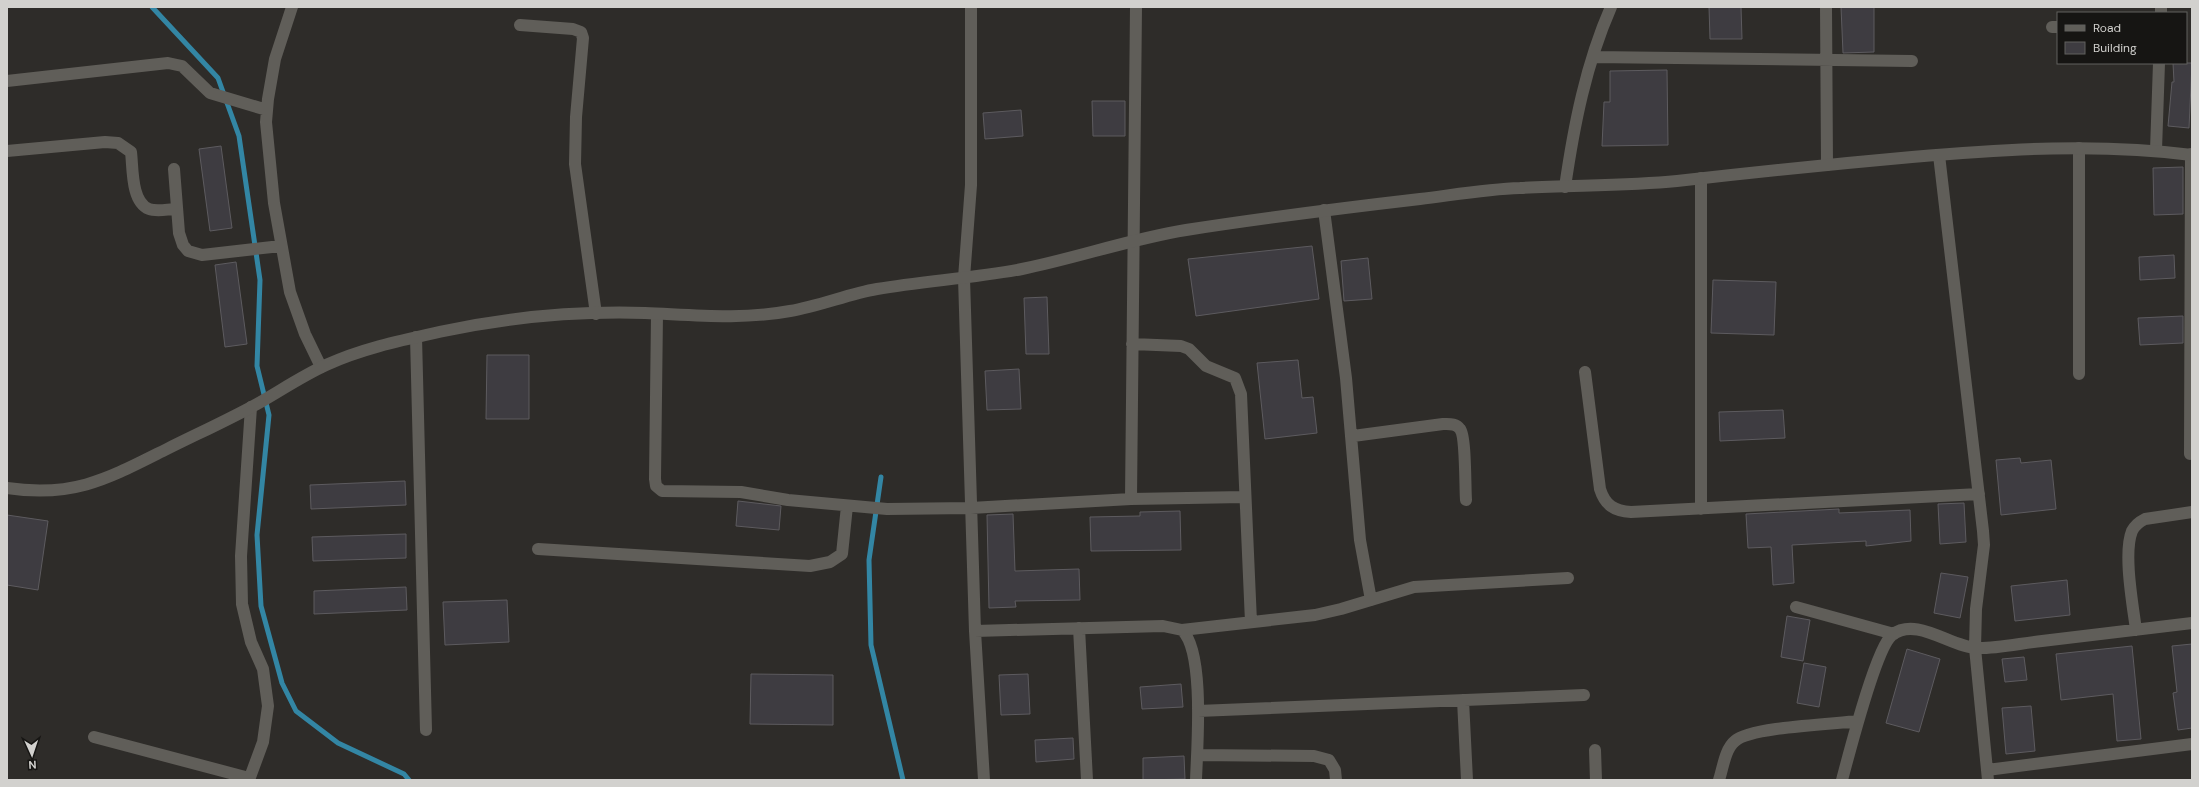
<svg xmlns="http://www.w3.org/2000/svg" width="2199" height="787" font-family="'DM Sans',sans-serif">
  <style>
    .lines { fill: none; stroke-linecap: round; stroke-linejoin: round }
    .stream { stroke: #3386a4; stroke-width: 5 }
    .building { fill: #3e3c41; stroke: #5d5b5f }
    .minor { stroke: #605e59; stroke-width: 12 }
    .tertiary { stroke: #605e59; stroke-width: 12 }
  </style>
  <rect width="100%" height="100%" fill="#2e2c29"/>
  <g class="lines">
    <path class="stream" d="M152 7 218 78 239 136 260 280 257 366 269 415 257 535 261 606 282 683 296 711 338 743 404 774 409 780
      M881 477 869 560 871 645 903 780"/>
  </g>
  <path class="building" d="M1709 7H1741L1742 39H1710Z
    M1841 7H1874V52L1843 53Z
    M2173 63H2192L2189 128 2168 126 2172 82H2174Z
    M1667 70 1668 145 1602 146 1604 102H1610V71Z
    M1092 101H1125V136H1093Z
    M1021 110 1023 136 985 139 983 113Z
    M221 146 232 228 210 231 199 149Z
    M2183 167V214L2154 215 2153 168Z
    M1312 246 1319 299 1196 316 1188 259Z
    M2174 255 2175 278 2140 280 2139 257Z
    M1368 258 1372 299 1344 301 1341 261Z
    M236 262 247 344 225 347 215 265Z
    M1713 280 1776 282 1774 335 1711 333Z
    M1047 297 1049 354H1026L1024 298Z
    M2183 316V343L2140 345 2138 318Z
    M487 355H529V419H486Z
    M1298 360 1302 398 1313 397 1317 433 1265 439 1257 363Z
    M1019 369 1021 409 987 410 985 371Z
    M1783 410 1785 438 1720 441 1719 412Z
    M2020 458 2021 463 2051 460 2056 509 2001 515 1996 460Z
    M405 481 406 505 311 509 310 485Z
    M738 501 781 506 779 530 736 526Z
    M1964 503 1966 542 1940 544 1938 504Z
    M1839 509V513L1910 510 1911 541 1866 546V541L1792 545 1794 583 1773 585 1771 547 1748 548 1746 514Z
    M1180 511 1181 550 1091 551 1090 517 1140 516V512Z
    M1013 514 1015 571 1079 569 1080 600 1015 601 1016 607 989 608 987 515Z
    M7 515 48 521 38 590 7 585Z
    M406 534V558L313 561 312 537Z
    M1941 573 1968 577 1960 618 1934 613Z
    M2067 580 2070 615 2015 621 2011 586Z
    M406 587 407 610 314 614V591Z
    M507 600 509 642 445 645 443 602Z
    M1787 616 1810 620 1803 661 1781 657Z
    M2192 644V728L2178 730 2173 693 2177 692 2172 646Z
    M2132 646 2141 739 2117 741 2113 694 2061 700 2056 654Z
    M1907 649 1940 659 1919 732 1886 723Z
    M2024 657 2027 680 2005 682 2002 659Z
    M1804 663 1826 667 1819 707 1797 703Z
    M751 674 833 675V725L750 724Z
    M1028 674 1030 714 1001 715 999 675Z
    M1181 684 1183 707 1142 709 1140 687Z
    M2031 706 2035 751 2006 754 2002 708Z
    M1073 738 1074 759 1036 762 1035 740Z
    M1184 756 1185 779 1143 780V758Z"/>
  <g class="lines">
    <path class="minor" d="M292 7 275 59 268 99 266 122 274 203 290 292 305 334 321 367
      M971 7V185L964 278 975 631 984 780
      M1826 7 1827 165
      M2161 13V7
      M520 25 573 29 581 32 583 38 576 117 575 164 596 314
      M2052 27H2058
      M1593 57 1912 61
      M7 81 168 63 182 66 210 93 267 110
      M2079 148V374
      M2156 150 2159 63
      M7 151 105 142 118 143 131 152C133 168 131 202 149 209 157 212 168 209 177 209
      M1939 155 1983 531 1984 545 1976 609 1975 648 1988 780
      M174 169 179 233 183 245 188 251 202 255 281 246
      M1565 187C1574 125 1586 64 1611 7
      M1324 210 1346 378 1360 540 1371 600
      M657 314 655 479 656 486 662 491 741 492 788 500 887 509 971 508 1131 499 1244 497
      M416 337 426 730
      M1132 344 1181 346 1189 349 1206 366 1235 378 1241 394 1251 622
      M1585 372 1600 489C1605 505 1614 511 1631 512L1979 494
      M1353 436 1443 424C1449 424 1456 423 1460 429 1466 436 1465 488 1466 500
      M2190 454 2191 154
      M1131 499 1136 7
      M1701 509V178
      M538 549 810 566 830 562 842 554 847 506
      M1796 607 1894 634
      M1079 628 1087 780
      M1182 630 1315 615 1341 609 1414 587 1568 578
      M2136 630C2133 606 2123 553 2132 531 2135 525 2139 522 2145 519L2192 512
      M975 631 1163 626 1182 630C1205 652 1197 748 1196 780
      M1463 700 1467 780
      M1198 711 1584 695
      M94 737 249 778
      M1595 750 1596 780
      M1197 755 1314 756 1329 760 1335 770 1336 780
      M1987 770 2192 744
      M249 780 263 742 268 706 263 669 251 642 242 604 241 556 251 407
      M1719 780C1723 768 1725 749 1735 741 1750 727 1834 724 1858 721
      M1842 780C1849 754 1876 648 1892 635 1916 616 1951 647 1976 648 1994 649 2022 643 2042 641 2092 635 2142 629 2192 623"/>
    <path class="tertiary" d="M7 488C75 498 109 478 167 449 197 434 228 420 257 404 280 391 302 376 326 365 363 348 403 340 444 331 510 317 578 311 645 313 694 315 742 320 790 311 820 306 848 294 877 289 925 281 974 278 1022 269 1077 258 1130 239 1186 230 1264 218 1342 208 1420 199 1453 195 1487 189 1520 188 1573 185 1625 186 1677 181 1755 172 1834 164 1912 157 2005 149 2099 143 2192 155"/>
  </g>
  <rect width="2199" height="787" fill="none" stroke="#d2d1ce" stroke-width="16"/>
  <rect x="2057" y="12" width="130" height="52" fill="#161513" stroke="#61605e"/>
  <rect x="2065" y="25" width="20" height="6" fill="#605e59" stroke="#61605e"/>
  <text x="2093" y="32" font-size="12" fill="#d2d1ce">Road</text>
  <rect x="2065" y="42" width="20" height="12" fill="#3e3c41" stroke="#61605e"/>
  <text x="2093" y="52" font-size="12" fill="#d2d1ce">Building</text>
  <g transform="translate(32 755) rotate(177)" stroke="#161513" stroke-width="3" paint-order="stroke">
  <path d="M0-3L7 15L0 10L-7 15Z" fill="#d2d1ce"/>
  <text y="-6" font-size="11" font-weight="bold" text-anchor="middle" fill="#d2d1ce">N</text>
  </g>
</svg>
